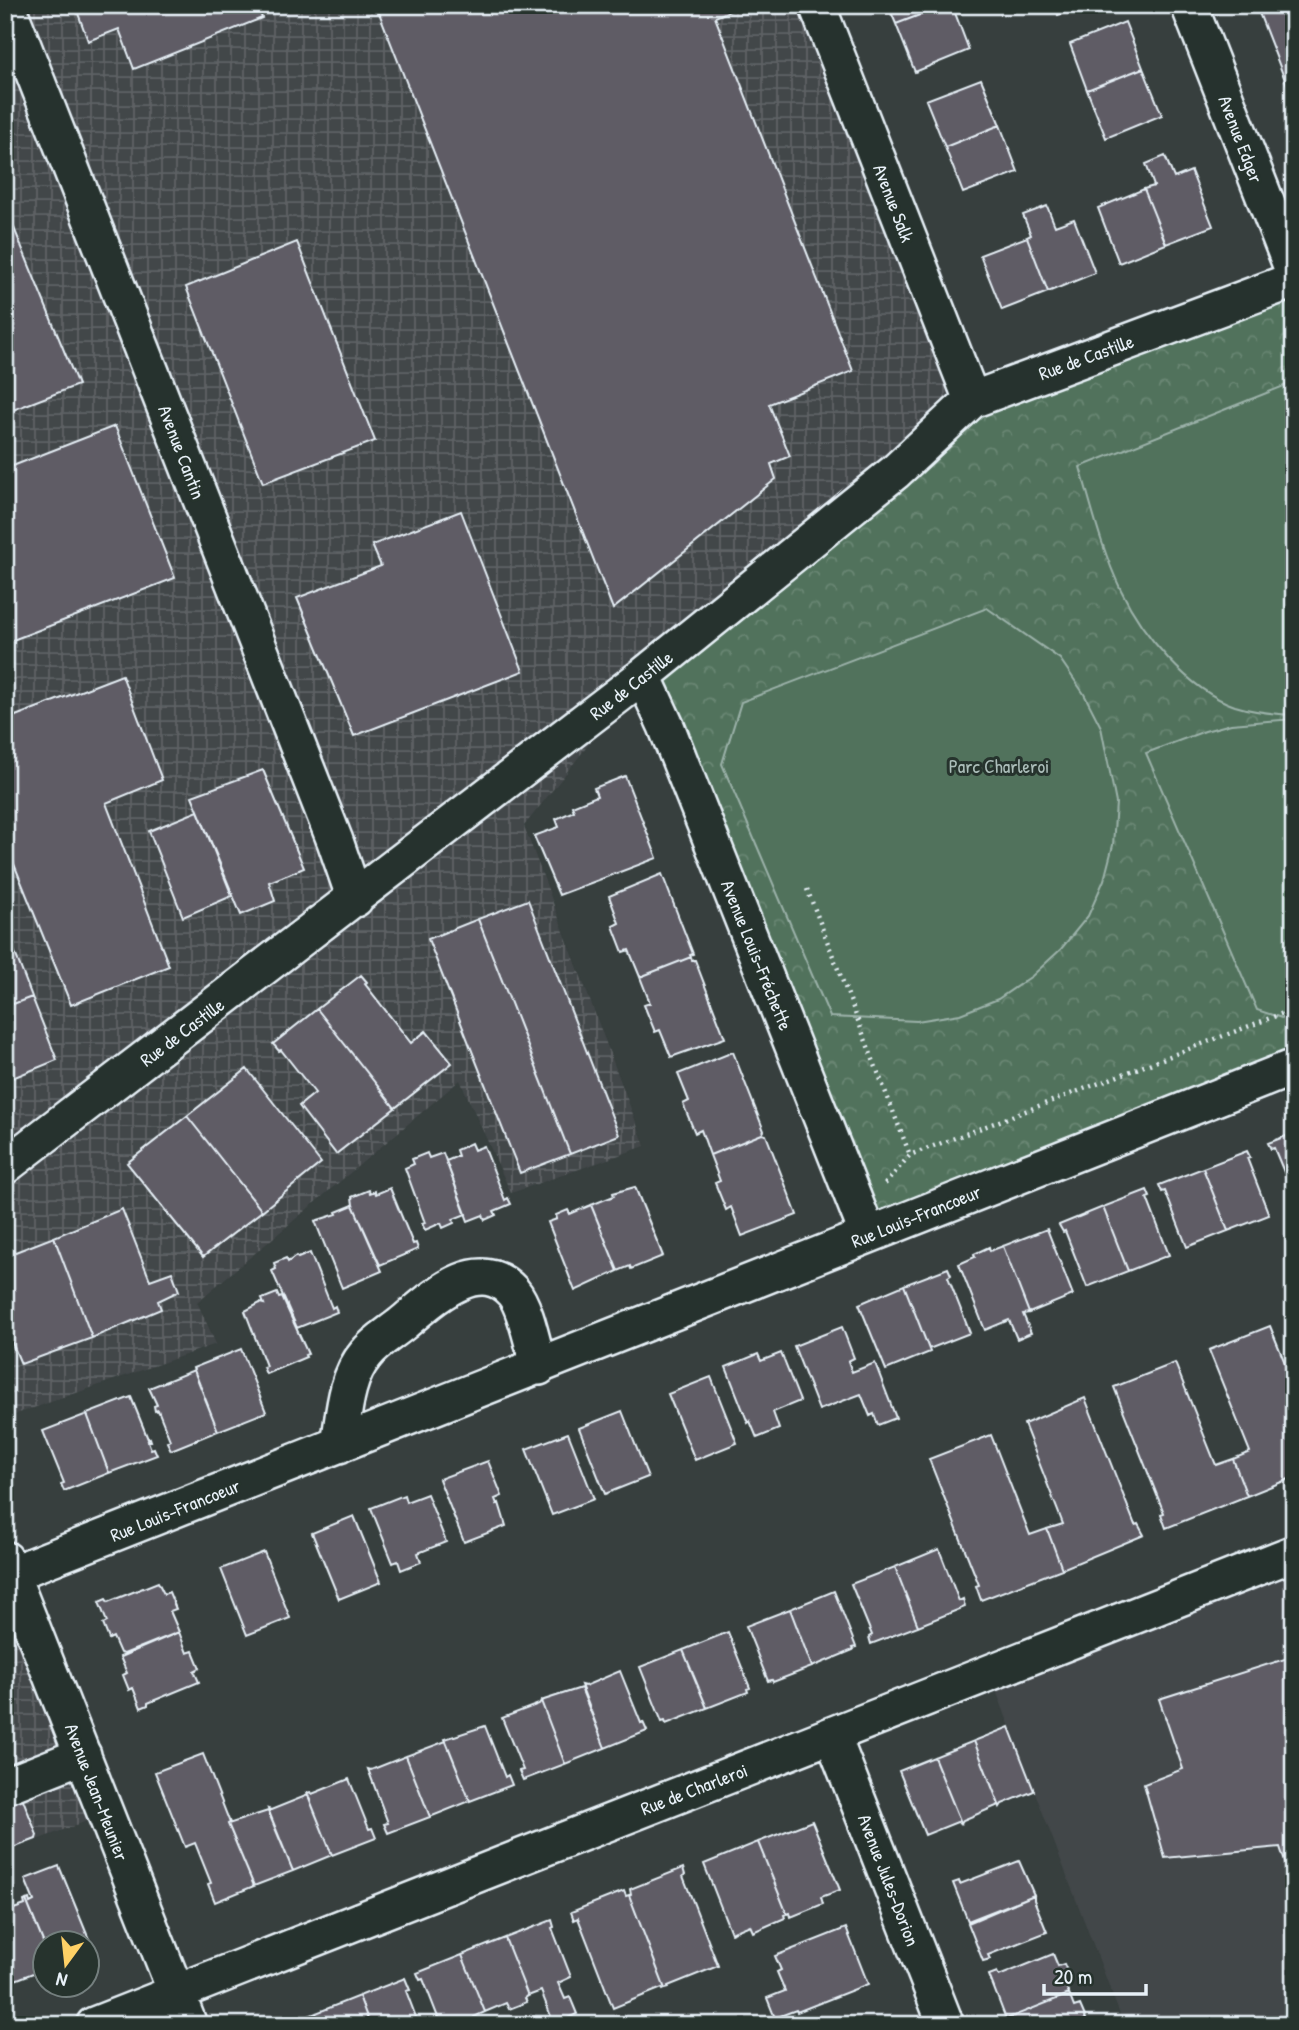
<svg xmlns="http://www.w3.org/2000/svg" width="1299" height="2030" font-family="'Patrick Hand',sans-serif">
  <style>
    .built { fill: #43474a }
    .industrial { fill: url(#industrial-grid) }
    .forest { fill: url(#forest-crowns); stroke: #9cb2aa; stroke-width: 2 }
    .garden { fill: #51725c; stroke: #9cb2aa; stroke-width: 2 }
    .building { fill: #5e5b65; stroke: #e8f1f8; stroke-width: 2 }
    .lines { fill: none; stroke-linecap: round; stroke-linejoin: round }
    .minor-casing { stroke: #e8f1f8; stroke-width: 40 }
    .path { stroke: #e8f1f8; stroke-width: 4.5; stroke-dasharray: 2 5; stroke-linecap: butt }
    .minor { stroke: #26332d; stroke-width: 35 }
    .labels { text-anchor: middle; stroke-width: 6; stroke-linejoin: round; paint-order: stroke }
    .street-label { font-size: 19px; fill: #e8f1f8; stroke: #26332d }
    .park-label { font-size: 19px; fill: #acbeba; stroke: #26332d }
  </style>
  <defs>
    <pattern id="industrial-grid" width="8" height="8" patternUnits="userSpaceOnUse" patternTransform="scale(1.75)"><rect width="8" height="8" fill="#43474a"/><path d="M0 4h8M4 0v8" fill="none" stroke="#5e6265"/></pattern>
    <pattern id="forest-crowns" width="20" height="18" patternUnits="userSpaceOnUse" patternTransform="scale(1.75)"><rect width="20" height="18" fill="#51725c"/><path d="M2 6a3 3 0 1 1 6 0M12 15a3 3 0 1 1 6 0" fill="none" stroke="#6a8774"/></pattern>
  </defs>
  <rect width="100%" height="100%" fill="#373f3e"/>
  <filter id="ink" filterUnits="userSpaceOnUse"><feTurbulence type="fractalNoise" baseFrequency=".0143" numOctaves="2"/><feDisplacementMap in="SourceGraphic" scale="14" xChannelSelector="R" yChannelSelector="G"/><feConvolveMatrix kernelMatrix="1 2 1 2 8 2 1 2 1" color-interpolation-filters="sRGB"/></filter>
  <g filter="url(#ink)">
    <path class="built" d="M1294 1553V2025H1124L989 1672Z"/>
    <path class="industrial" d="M5 5H850L832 12 972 400 643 676 524 826 645 1146 511 1193 460 1080 197 1302 216 1344 5 1418Z
      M5 1559 108 1813 5 1852Z"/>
    <path class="forest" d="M1294 277V1067L868 1235 643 676 972 400Z"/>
    <path class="garden" d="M1294 382V715C1275 714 1254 712 1235 706 1188 690 1142 634 1121 590 1102 551 1092 508 1080 467Z
      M987 608 1060 659 1084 694 1101 727 1116 803 1113 845 1104 880 1088 916 1061 949 1032 976 998 999 960 1014 917 1021 830 1017 722 764 741 702Z
      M1294 719V1022L1257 1010 1146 753 1205 731 1231 724Z"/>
    <path class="building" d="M75 5H257L262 18 134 69 119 29 88 41Z
      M376 5H744L715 17 853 371 769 404 790 456 771 464 776 479 613 609Z
      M888 5H946L896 24Z
      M946 5H952L969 50 915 72 896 24Z
      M1055 5H1083L1058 15Z
      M1256 5H1294V103Z
      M1125 22 1143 68 1087 90 1070 44Z
      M1143 68 1162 115 1106 138 1087 90Z
      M981 79 1000 125 945 147 926 100Z
      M1000 125 1018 172 963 193 945 147Z
      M1165 156 1174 178 1191 171 1213 226 1166 244 1144 189 1154 186 1146 164Z
      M1144 189 1166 244 1119 263 1098 208Z
      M5 206 78 385 5 413Z
      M1047 206 1055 226 1074 219 1095 273 1048 292 1027 237 1031 235 1023 215Z
      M1027 237 1048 292 1002 310 980 255Z
      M297 242 375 441 263 483 186 287Z
      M115 426 175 578 5 643V469Z
      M461 511 523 671 354 736 297 598 381 566 372 545Z
      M122 675 162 780 106 803 169 966 71 1005 5 842V720Z
      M263 770 304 868 269 882 275 901 241 915 192 796Z
      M625 776 657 858 559 895 534 836 559 827 556 819 574 811 572 806 597 796 594 788Z
      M198 811 232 896 183 917 149 831Z
      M662 874 693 954 690 955 691 957 640 977 629 950 623 952 613 926 619 923 609 896Z
      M528 900 619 1135 570 1154 478 919Z
      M478 919 570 1154 520 1173 428 939Z
      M10 940 32 997 5 1007V942Z
      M691 957 692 960H695L725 1038 671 1057 660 1030 655 1032 644 1005 650 1003 640 977Z
      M361 975 367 982 365 984 411 1043 426 1031 452 1063 395 1108 317 1009Z
      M32 997 57 1060 5 1081V1007Z
      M317 1009 395 1108 336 1154 299 1106 315 1093 281 1050 279 1051 273 1044Z
      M733 1052 764 1131 762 1134 710 1155 701 1130 695 1133 683 1104 689 1101 678 1074Z
      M247 1069 321 1163 262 1211 187 1116Z
      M187 1116 262 1211 203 1257 127 1163Z
      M1294 1133V1196L1274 1148 1271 1149 1268 1143Z
      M762 1134 766 1135 797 1215 742 1236 731 1207 726 1210 715 1183 720 1181 710 1155Z
      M471 1143 474 1150 484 1146 505 1200 508 1198 511 1204 494 1211 496 1215 485 1220 483 1215 468 1221 446 1161 458 1156 456 1150Z
      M1247 1151 1250 1157 1247 1158 1269 1215 1228 1231 1203 1168Z
      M427 1153 429 1158 443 1153 466 1214 453 1219 454 1223 443 1228 441 1223 425 1230 422 1224 425 1223 405 1168 414 1164 412 1159Z
      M1203 1168 1228 1231 1187 1247 1165 1191 1162 1192 1159 1185Z
      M635 1187 663 1256 631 1269 630 1266 618 1271 591 1205 614 1196 613 1193Z
      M390 1188 413 1244 416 1243 418 1249 380 1265 353 1205 352 1197 369 1190 370 1193 375 1191 376 1194Z
      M1147 1190 1150 1197 1147 1198 1169 1255 1128 1271 1103 1207Z
      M353 1205 382 1271 342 1288 315 1221 337 1214 336 1212Z
      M591 1205 618 1271 575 1291 548 1222 557 1219 556 1215 568 1210 570 1214Z
      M1103 1207 1128 1271 1087 1287 1065 1231 1063 1232 1059 1225Z
      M122 1209 150 1280 172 1272 179 1291 158 1301 161 1309 92 1338 54 1237Z
      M1047 1229 1073 1295 1029 1313 1003 1246Z
      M54 1237 92 1338 21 1364 5 1326V1256Z
      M1003 1246 1029 1313 1023 1314 1031 1333 1017 1339 1009 1320 985 1330 959 1264 975 1257 974 1254 989 1247 990 1251Z
      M310 1253 332 1308 335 1306 337 1312 297 1328 272 1271 276 1269 274 1263 286 1258 288 1262 296 1256 298 1258Z
      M948 1268 951 1275 948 1277 970 1333 929 1349 904 1285Z
      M904 1285 930 1352 886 1370 859 1304Z
      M277 1293 279 1298 282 1297 308 1354 305 1355 306 1357 266 1374 263 1367 266 1366 245 1311 260 1303 264 1304 262 1299Z
      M1270 1326 1294 1385V1477L1247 1496 1233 1459 1250 1452 1209 1350Z
      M842 1327 854 1358 848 1361 852 1372 875 1363 896 1418 878 1425 874 1414 870 1416 861 1394 819 1410 794 1346Z
      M241 1349 266 1412 218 1431 193 1368Z
      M781 1353 800 1401 773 1412 779 1429 757 1438 750 1421 748 1423 726 1367 758 1354 761 1361Z
      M1175 1363 1216 1465 1233 1459 1247 1496 1166 1528 1161 1514 1164 1513 1114 1387Z
      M194 1370 218 1431 171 1450 167 1442 170 1440 158 1410 155 1411 154 1406 157 1405 149 1388Z
      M711 1377 737 1443 695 1460 668 1394Z
      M131 1397 148 1439 150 1438 151 1441H148L151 1449 154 1448 157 1455 109 1473 87 1414Z
      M1085 1398 1135 1525 1138 1524 1144 1535 1062 1569 1047 1529 1063 1524 1024 1424Z
      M622 1411 648 1477 605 1494 579 1428Z
      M87 1414 109 1473 64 1491 61 1484 64 1483 43 1431Z
      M568 1433 594 1499 552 1515 526 1449Z
      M991 1435 1030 1535 1047 1529 1062 1569 981 1600 976 1586 979 1585 929 1459Z
      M488 1461 502 1496 495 1499 497 1504 499 1503 506 1526 464 1542 439 1479Z
      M427 1494 446 1542 418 1553 421 1562 401 1570 398 1561 393 1563 371 1508 404 1495 406 1502Z
      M354 1516 381 1582 339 1599 312 1533Z
      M939 1549 959 1601 963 1599 965 1607 918 1626 895 1567Z
      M264 1552 290 1618 247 1635 221 1569Z
      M895 1567 918 1626 871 1644 869 1637 872 1635 851 1584Z
      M158 1582 164 1594 169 1592 176 1609 170 1611 179 1632 124 1654 120 1653 113 1637 109 1639 103 1624 107 1622 99 1602 106 1599 108 1602Z
      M834 1591 856 1647 852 1648 853 1650 812 1667 790 1609Z
      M790 1609 812 1667 773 1682 772 1680 768 1681 746 1626Z
      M179 1632 187 1653 193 1651 200 1668 194 1671 199 1682 148 1703V1705L141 1708 133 1688 129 1690 123 1675 127 1673 120 1657Z
      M728 1632 750 1688 747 1689 748 1692 707 1708 683 1650Z
      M683 1650 707 1708 666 1724 665 1721 662 1722 640 1667Z
      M1294 1656V1889L1280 1847 1165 1858 1144 1784 1183 1769 1159 1699Z
      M620 1671 641 1723 643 1722 647 1731 605 1748 581 1685 585 1686Z
      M581 1688 605 1748 565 1764 541 1701Z
      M541 1701 565 1764 523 1780 519 1771 523 1770 502 1718 539 1704Z
      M485 1726 505 1777 508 1775 512 1785 470 1801 445 1739Z
      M1009 1727 1034 1791 1002 1804 1000 1807 974 1741Z
      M446 1741 470 1801 430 1817 406 1756Z
      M974 1741 999 1805 963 1820 961 1823 934 1757Z
      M203 1754 230 1823 228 1824 254 1886 215 1902 208 1884 211 1883 195 1843 185 1847 155 1772Z
      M406 1756 430 1817 388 1833 384 1824 388 1823 368 1769 371 1770Z
      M934 1757 961 1823 957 1822 925 1835 899 1771Z
      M349 1779 369 1829 372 1828 376 1838 332 1855 307 1793 311 1792 312 1794Z
      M308 1795 332 1855 293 1871 268 1809 271 1810Z
      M22 1797 37 1835 36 1839 5 1851V1801Z
      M268 1811 293 1871 254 1886 228 1824Z
      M812 1821 840 1890 821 1897 823 1904 791 1917 790 1913 787 1914 758 1842Z
      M758 1842 787 1914 784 1915 785 1918 753 1932 750 1925 731 1933 704 1864Z
      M1019 1861 1034 1895 968 1921 953 1883 959 1881 960 1884Z
      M59 1866 93 1949 88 1952V1942H46V1949L26 1900 29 1899 30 1903 34 1901 25 1879Z
      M683 1868 685 1875 683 1876 718 1966 668 1986 669 1988 665 1989 629 1895 631 1894 630 1889Z
      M624 1891 626 1896 629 1895 665 1989 663 1990 662 1988 613 2008 578 1918 574 1920 571 1912Z
      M1034 1895V1900L1047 1932 988 1955 990 1959 983 1961 968 1923Z
      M26 1900 46 1949V1968L10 1982 5 1973V1912L25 1905 24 1901Z
      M552 1920 554 1927 552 1928 571 1977 558 1983 565 1999 570 1997 577 2014 554 2024 541 1991 528 1996 505 1938Z
      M846 1928 868 1984 797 2012 796 2010 775 2018 767 1998 785 1991 777 1972 781 1970 775 1956Z
      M505 1938 528 1996 525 1998 527 2002 509 2009 506 2003 485 2012 462 1955Z
      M1053 1954 1058 1966 1064 1964 1070 1978 1064 1981 1069 1994 1006 2019 989 1975 997 1972 999 1976Z
      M462 1955 485 2012 474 2017 477 2025H441L423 1979 420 1980 417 1973Z
      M405 1978 410 1990 406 1991 419 2025H370L359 1996Z
      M1069 1994 1074 2007 1080 2005 1086 2019 1080 2022 1081 2025H1008L1006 2019Z
      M359 1996 370 2025H320L316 2013Z
      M316 2013 320 2025H286Z"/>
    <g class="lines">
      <g class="minor-casing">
        <path id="minor" d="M7 5 335 841 355 899
          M817 5 972 400
          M1189 5 1294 273
          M643 676 666 726 868 1235
          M5 1166 643 676 895 472 972 400 1294 280
          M339 1445C344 1415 345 1378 366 1354 375 1342 391 1333 403 1323 431 1300 478 1253 513 1292 526 1307 533 1347 539 1367
          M5 1559 189 2025
          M11 1574 1294 1067
          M832 1735 946 2025
          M5 1786 83 1755
          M94 2025 1294 1553"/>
      </g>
      <path class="path" d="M807 889 910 1155
        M885 1184 910 1155 1294 1009"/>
      <use href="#minor" class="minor"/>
    </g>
  </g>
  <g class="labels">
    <g class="street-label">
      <text transform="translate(1241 139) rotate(69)" y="7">Avenue Edger</text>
      <text transform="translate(894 203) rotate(69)" y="7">Avenue Salk</text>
      <text transform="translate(1086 357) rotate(-20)" y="7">Rue de Castille</text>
      <text transform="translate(182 452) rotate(69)" y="7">Avenue Cantin</text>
      <text transform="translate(631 685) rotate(-38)" y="7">Rue de Castille</text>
      <text transform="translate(757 955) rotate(68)" y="7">Avenue Louis-Fréchette</text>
      <text transform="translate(182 1032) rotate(-37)" y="7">Rue de Castille</text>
      <text transform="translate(916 1216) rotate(-22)" y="7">Rue Louis-Francoeur</text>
      <text transform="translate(175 1510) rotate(-22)" y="7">Rue Louis-Francoeur</text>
      <text transform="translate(694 1789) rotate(-21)" y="7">Rue de Charleroi</text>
      <text transform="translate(97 1792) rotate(69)" y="7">Avenue Jean-Meunier</text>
      <text transform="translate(889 1880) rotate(69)" y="7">Avenue Jules-Dorion</text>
    </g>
    <g class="park-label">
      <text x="999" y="773">Parc Charleroi</text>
    </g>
  </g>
  <rect width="1299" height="2030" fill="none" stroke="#26332d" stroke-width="28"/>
  <rect x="14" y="14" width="1271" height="2002" fill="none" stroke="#e8f1f8" stroke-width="2.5" filter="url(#ink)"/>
  <g transform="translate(66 1964) rotate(195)"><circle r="33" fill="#26332d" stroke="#747f7e" stroke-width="2"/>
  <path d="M0-5L12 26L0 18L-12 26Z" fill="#ffd166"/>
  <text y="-10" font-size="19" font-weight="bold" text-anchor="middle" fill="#e8f1f8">N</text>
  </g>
  <path d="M1044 1984v10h102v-10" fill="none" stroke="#e8f1f8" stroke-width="3.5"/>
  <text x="1054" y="1984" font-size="21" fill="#e8f1f8" stroke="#26332d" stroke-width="5" paint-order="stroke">20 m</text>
</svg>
